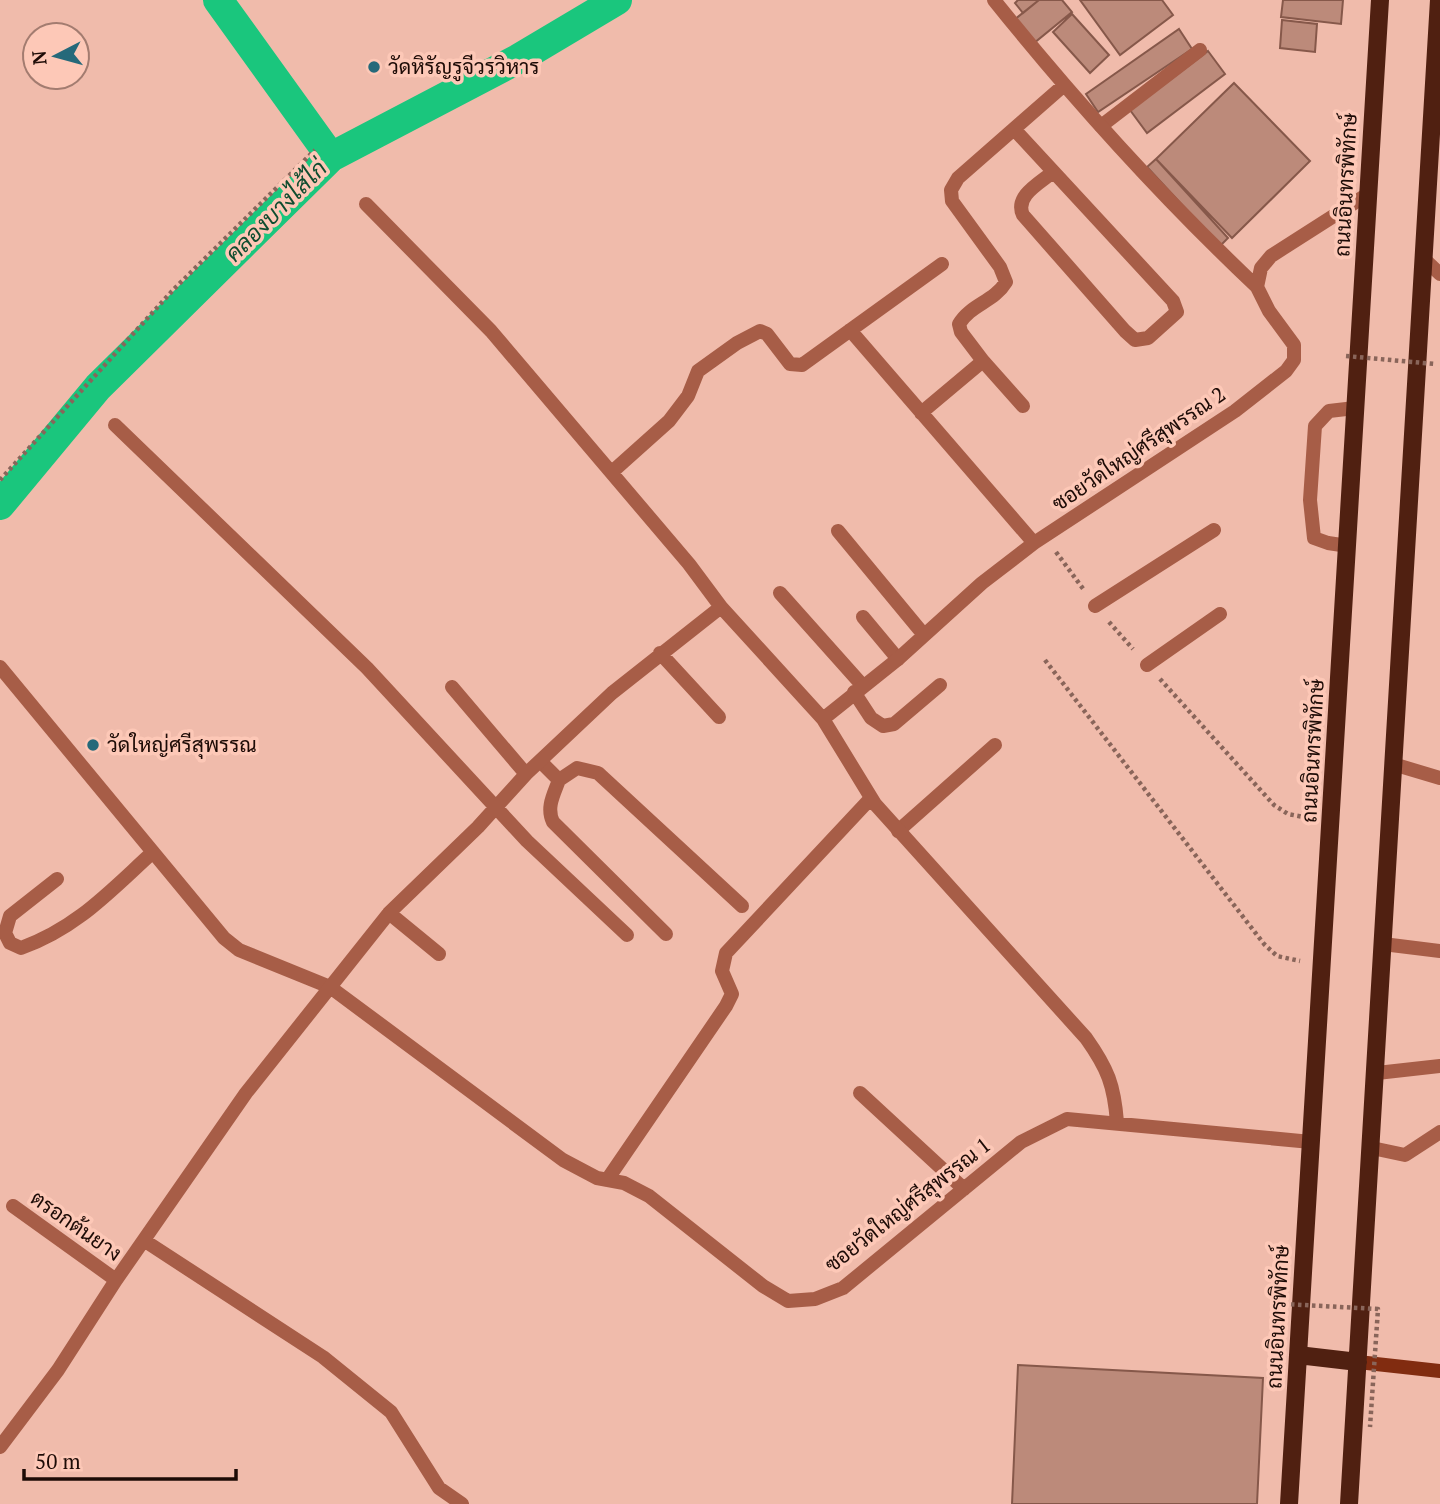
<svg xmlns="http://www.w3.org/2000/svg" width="1440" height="1504" font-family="'PT Serif',Sarabun,serif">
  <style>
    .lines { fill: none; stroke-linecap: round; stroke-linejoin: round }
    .canal { stroke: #1ac67d; stroke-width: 30 }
    .building { fill: #bc8a7a; stroke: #86584a; stroke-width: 2 }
    .path { stroke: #89655a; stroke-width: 4.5; stroke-dasharray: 3.5 3.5; stroke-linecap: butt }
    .lane { stroke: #a75d47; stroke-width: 14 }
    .street { stroke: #a75d47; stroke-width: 14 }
    .secondary { stroke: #812c10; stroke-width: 14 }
    .primary { stroke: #502011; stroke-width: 18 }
    .path-bridge { stroke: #89655a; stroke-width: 4.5; stroke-dasharray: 3.5 3.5; stroke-linecap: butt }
    .poi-dot { fill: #25697a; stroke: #fdc8b7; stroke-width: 2.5 }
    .labels { text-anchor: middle; stroke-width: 7; stroke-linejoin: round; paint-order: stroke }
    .poi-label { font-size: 21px; fill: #1d0b06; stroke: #fdc8b7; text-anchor: start }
    .street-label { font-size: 21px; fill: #1d0b06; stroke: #fdc8b7 }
    .water-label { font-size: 23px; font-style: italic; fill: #104d30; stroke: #fdc8b7 }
  </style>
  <rect width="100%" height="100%" fill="#f0bbab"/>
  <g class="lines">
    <path class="canal" d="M218 0 331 157
      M0 505 98 387 331 157 518 59 617 0"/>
  </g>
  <path class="building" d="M1018 0H1039L1023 13 1015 3Z
    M1039 0H1062L1072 12 1034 43 1014 20Z
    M1080 0H1162L1173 15 1120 55Z
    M1283 0H1343L1341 24 1281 17Z
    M1072 14 1109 55 1090 73 1053 32Z
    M1282 20 1317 24 1315 52 1280 48Z
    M1179 29 1192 49 1098 112 1086 94Z
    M1208 51 1225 74 1147 133 1130 110Z
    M1234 83 1310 161 1232 238 1156 159Z
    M1156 159 1228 238 1220 246 1147 167Z
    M1018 1365 1263 1378 1257 1504H1012Z"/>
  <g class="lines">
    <path class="path" d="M0 480 174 289 315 150
      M1056 552 1084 590
      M1109 622 1133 649
      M1045 660 1264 944 1277 956 1300 961
      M1160 679 1274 805 1288 814 1309 818"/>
    <path class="lane" d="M1101 126 1200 50
      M1348 546 1328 543 1314 538 1310 500 1315 426 1329 411 1355 408
      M780 593 863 686
      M1095 606 1214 530
      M863 617 898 659
      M1147 665 1220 614
      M0 667 224 938 239 950 330 987
      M541 762 559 780 577 768 598 773 742 906
      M1393 764 1440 778
      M559 780C554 794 546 807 553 822L666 934
      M898 831 995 745
      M57 879 10 916 5 933 10 943 21 948C77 928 110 891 153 852
      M1383 944 1440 951
      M1377 1073 1440 1066
      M1372 1148 1405 1155 1440 1132"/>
    <path class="street" d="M994 0C1075 101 1163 198 1257 287
      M1014 129 1173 301 1177 312 1148 338 1135 340 1125 331 1023 215C1014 196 1040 183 1053 172
      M366 204 491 331 689 564 721 607 823 719 875 804 1086 1038C1108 1069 1114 1085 1117 1122
      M1423 258 1440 274
      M850 330 1034 543
      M983 361 1023 406
      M921 413 983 361 961 332 959 324C971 304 994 302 1006 282L1000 267 952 201 951 190 958 178 1063 86
      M115 425 367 668 527 841 627 935
      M612 472 669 421 688 396 698 371 737 343 760 331 767 334 790 364 802 365 942 264
      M838 531 924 635
      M660 653 719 717
      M452 687 526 774
      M854 692 871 718 883 726 894 724 940 685
      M823 719 898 659 982 583 1034 543 1235 411 1286 371 1294 360V345L1269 311 1257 287 1261 268 1271 256 1368 194
      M389 913 439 954
      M330 987 563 1160 597 1178 624 1183 649 1196 763 1286 788 1301 815 1299 843 1288 1021 1142 1067 1119 1311 1142
      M860 1093 964 1189
      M607 1180 726 1006 732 994 722 971 726 953 871 798
      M13 1206 116 1280
      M145 1241 323 1357 391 1412 439 1488 462 1504
      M0 1447 58 1370 116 1280 246 1093 389 913 478 827 526 774 612 693 721 607"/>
    <path class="secondary" d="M1358 1362 1440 1371"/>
    <path class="primary" d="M1298 1355 1358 1362
      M1289 1504 1380 0
      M1349 1504 1439 0"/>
    <path class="path-bridge" d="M1346 356 1435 364
      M1284 1304 1378 1309 1370 1427"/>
  </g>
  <g class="poi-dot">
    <circle cx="374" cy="67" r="7"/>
    <circle cx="93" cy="745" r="7"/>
  </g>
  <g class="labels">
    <g class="poi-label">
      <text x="388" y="74">วัดหิรัญรูจีวรวิหาร</text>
      <text x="107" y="752">วัดใหญ่ศรีสุพรรณ</text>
    </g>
    <g class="street-label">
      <text transform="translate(1346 185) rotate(-87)" y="7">ถนนอินทรพิทักษ์</text>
      <text transform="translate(1139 449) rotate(-34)" y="7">ซอยวัดใหญ่ศรีสุพรรณ 2</text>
      <text transform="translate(1313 751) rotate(-87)" y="7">ถนนอินทรพิทักษ์</text>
      <text transform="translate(908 1205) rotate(-38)" y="7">ซอยวัดใหญ่ศรีสุพรรณ 1</text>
      <text transform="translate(76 1226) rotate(35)" y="7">ตรอกต้นยาง</text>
      <text transform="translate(1278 1317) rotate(-87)" y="7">ถนนอินทรพิทักษ์</text>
    </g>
    <g class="water-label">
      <text transform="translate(276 211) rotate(-45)" y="8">คลองบางไส้ไก่</text>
    </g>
  </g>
  <g transform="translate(56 56) rotate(264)"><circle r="33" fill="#fdc8b7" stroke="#a37c70" stroke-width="2"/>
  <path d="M0-5L12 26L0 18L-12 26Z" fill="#25697a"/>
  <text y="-10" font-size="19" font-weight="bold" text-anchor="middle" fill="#1d0b06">N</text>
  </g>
  <path d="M24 1469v10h212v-10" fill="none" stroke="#1d0b06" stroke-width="3.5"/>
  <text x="35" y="1469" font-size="21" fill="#1d0b06" stroke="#fdc8b7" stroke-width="5" paint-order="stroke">50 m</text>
</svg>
